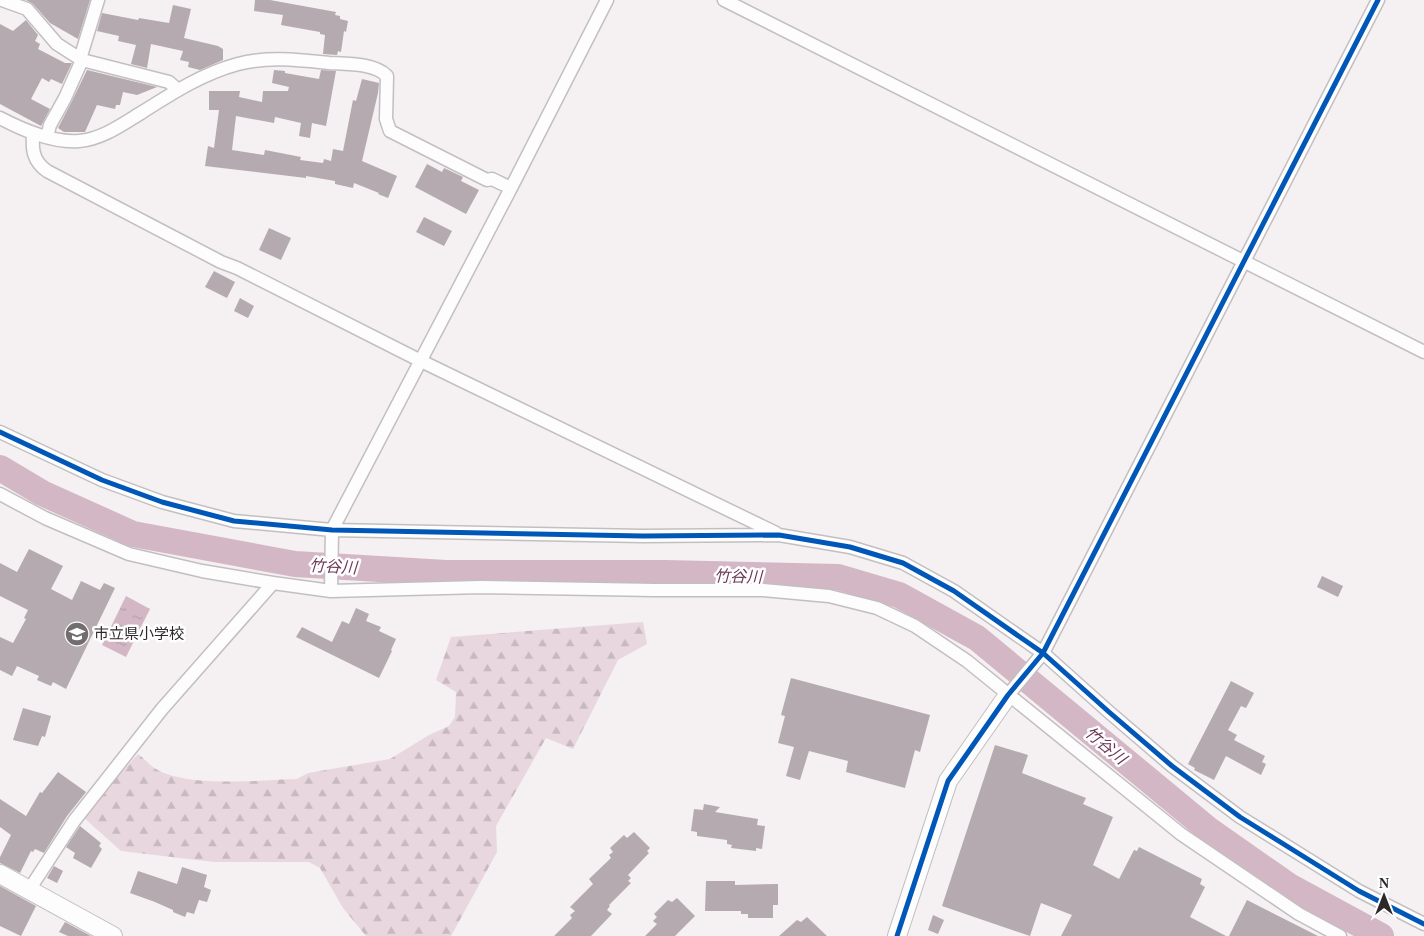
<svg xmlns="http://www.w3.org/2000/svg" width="1424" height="936" font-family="'Times New Roman','Noto Sans JP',serif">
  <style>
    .forest { fill: url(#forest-firs) }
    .water { fill: url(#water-ripples) }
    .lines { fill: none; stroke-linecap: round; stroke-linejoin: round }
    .river { stroke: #d4b7c5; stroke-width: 26 }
    .building { fill: #b4aaaf }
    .street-casing { stroke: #c3bfc0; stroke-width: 15 }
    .secondary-casing { stroke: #c3bfc0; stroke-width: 20 }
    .street { stroke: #fefdfd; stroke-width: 12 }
    .secondary { stroke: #fefdfd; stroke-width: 18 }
    .cycleway-casing { stroke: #fefefe; stroke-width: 8 }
    .cycleway { stroke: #0057b8; stroke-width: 5 }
    .labels { text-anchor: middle; stroke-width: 5; stroke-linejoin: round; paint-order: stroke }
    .poi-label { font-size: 15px; fill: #2c282a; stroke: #fefefe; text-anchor: start }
    .water-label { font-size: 16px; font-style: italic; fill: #6c3754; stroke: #fefefe }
  </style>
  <defs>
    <pattern id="forest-firs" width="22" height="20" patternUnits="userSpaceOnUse" patternTransform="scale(1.25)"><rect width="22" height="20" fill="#e9d7df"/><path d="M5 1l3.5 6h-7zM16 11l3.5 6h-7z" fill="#c8b9c0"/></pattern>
    <pattern id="water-ripples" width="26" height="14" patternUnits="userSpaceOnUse" patternTransform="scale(1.25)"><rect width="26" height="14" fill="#d4b7c5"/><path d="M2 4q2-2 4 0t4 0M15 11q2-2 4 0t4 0" fill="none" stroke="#b69da9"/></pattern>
  </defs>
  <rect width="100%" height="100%" fill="#f5f0f2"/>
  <path class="forest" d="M643 622 647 644 618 660 573 749 546 738 496 826 497 852 451 936H366L343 908 320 868 309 862H214L121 851 82 816 138 754C144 758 149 765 156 769 187 788 261 780 297 779L308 773 390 759 429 735 449 726 455 717 456 692 436 680 451 637Z"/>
  <path class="water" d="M126 596 150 609 126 657 102 645Z"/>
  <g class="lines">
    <path class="river" d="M0 468 42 493 133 534 295 564 446 573H665L838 577 899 595 977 638 1209 830 1289 886 1381 936"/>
  </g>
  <path class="building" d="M26 0H90L78 39 50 23 33 4Z
    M255 0H270L336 12 335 15 340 16V19L348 21 346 32 344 31 341 52 338 51 337 55 323 54 325 35 320 34V32L281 25 283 15 254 11Z
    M173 5 191 9 184 38 218 46 223 49V60L200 70 188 67 189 62 180 60 183 51 151 44 147 68 131 64 136 45 118 41 119 36 97 31 102 13 138 20 139 18 169 23Z
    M26 20 38 35 35 41 40 44 38 49 65 63H72L62 84 51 79 49 82 42 78 31 99 50 109 41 126 0 104V24L13 31Z
    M87 70 157 87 137 95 123 92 120 105H116L115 109 97 105 85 132H64L58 128 72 101Z
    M274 70 285 71V73L319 79 321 70 336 71 326 126 312 123 310 138 299 136 301 123 275 117 274 123 236 116 232 150 264 155 265 150 301 157 300 160 323 163 324 159 331 161 333 149 343 151 353 100 356 101 362 79 379 83 378 93 362 161 397 176 388 198 378 194 379 193 354 183 353 188 335 184V181L306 176V178L205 166 208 146 214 148 219 110H209V91H240L239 97 262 102 263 91H288L289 87 272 83Z
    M427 164 442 172 444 168 463 177 461 181 479 190 466 214 415 187Z
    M424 217 452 231 444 246 416 232Z
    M269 228 291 238 281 260 259 250Z
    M214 271 235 282 227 298 205 287Z
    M240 298 254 306 248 318 234 311Z
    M29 549 63 566 51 589 72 600 81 581 100 590 104 583 115 588 66 689 53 682 51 686 37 680 39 676 17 666 12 676 0 670V637L13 643 26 619 24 618 28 610 0 596V563L17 572Z
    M1322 576 1343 586 1338 597 1317 587Z
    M356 608 369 614 366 621 381 627 379 631 396 639 391 650 392 651 379 678 296 637 302 627 332 642 342 621 349 624Z
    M791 678 930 715 920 752 915 750 905 788 846 772 848 761 809 751 800 780 786 776 794 747 778 743 785 716 781 715Z
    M1231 681 1254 693 1246 708 1241 706 1228 730 1237 735 1234 740 1265 756 1262 762 1266 764 1261 775 1226 756 1214 780 1194 770 1195 768 1188 764Z
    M23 708 51 716 45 737 42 736 38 746 13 740Z
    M995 745 1028 755 1022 773 1086 798 1083 804 1113 817 1093 865 1119 879 1134 850 1137 851 1139 847 1202 879 1200 884 1205 887 1190 917 1226 936H1061L1072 915 1041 903 1030 936 942 906Z
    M58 772 86 792 67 816 44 853 35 849 33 852 31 851 20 873 0 863V857L11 835 0 827V799L26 816 40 792 42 793Z
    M704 804 720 807 715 812 758 819 757 825 765 826 762 849 756 848V851L731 848 732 845 727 844V840L697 836V832L691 831 694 809 703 810Z
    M80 826 101 843 99 846 102 849 91 868 73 858 75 853 66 847Z
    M634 832 650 848 647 851 649 853 628 875 631 878 628 881 631 883 609 905 610 906 607 910 612 914 591 936H554L572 918 570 915 575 911 570 907 593 884 589 879 611 858 609 855 613 852 610 848 624 835 627 838Z
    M54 866 63 871 57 883 47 878Z
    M182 867 207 875 204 887 211 890 207 902 199 900 194 914 187 912 185 917 173 912V910L155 902 130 893 138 871 177 884Z
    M706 881H735V885L778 884V905H773V918H748V914H741V911H705Z
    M0 886 36 906 21 936 0 926Z
    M677 898 695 916 675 936H645L657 924 653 921 657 917 654 914 668 900 672 902Z
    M1247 900 1318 936H1229Z
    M933 915 944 920 938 934 928 930Z
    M807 917 827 936H779L797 920 801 922Z
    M65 922 91 936H68L59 932Z"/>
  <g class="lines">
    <g class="street-casing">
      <path id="street" d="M2 0 27 9 57 44 82 60 169 82 178 90
        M724 0 1424 352
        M80 59 98 0
        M0 118C23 130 52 143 79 141 103 139 124 123 144 111 174 92 204 73 238 64 268 56 300 60 329 63 347 64 374 63 387 76L386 119 390 131 487 180 492 179 511 188
        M33 134C32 150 33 161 47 171L221 262 237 268 421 361 776 533
        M47 137 50 125 65 98 82 60
        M0 432 102 480 162 502 234 521 332 530 643 536 779 535 850 547 903 563 954 591 1043 653 1109 712 1172 766 1240 817 1359 891 1424 924
        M0 494 45 518 129 554 202 571 273 583 331 591 481 587 655 590H763L829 596 877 608 915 626 967 661 1181 834 1299 914 1340 936
        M331 591 332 530 511 188 607 0
        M1008 695 1043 653 1378 0
        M29 890 74 821 162 709 273 583"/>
    </g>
    <g class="secondary-casing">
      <path id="secondary" d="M0 874 113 936
        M897 936 948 781 1008 695"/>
    </g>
    <use href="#street" class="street"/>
    <use href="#secondary" class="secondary"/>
    <g class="cycleway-casing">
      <path id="cycleway" d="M0 432 102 480 162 502 234 521 332 530 643 536 779 535 850 547 903 563 954 591 1043 653 1109 712 1172 766 1240 817 1359 891 1424 924
        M897 936 948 781 1008 695 1043 653 1378 0"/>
    </g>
    <use href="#cycleway" class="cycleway"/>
  </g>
  <defs>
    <g id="school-disc" transform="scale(1.25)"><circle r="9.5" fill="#726e70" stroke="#fefefe"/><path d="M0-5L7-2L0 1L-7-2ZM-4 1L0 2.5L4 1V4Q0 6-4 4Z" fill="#fff"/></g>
  </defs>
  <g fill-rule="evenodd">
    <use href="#school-disc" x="77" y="634"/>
  </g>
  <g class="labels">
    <g class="poi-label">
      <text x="94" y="639">市立県小学校</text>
    </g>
    <g class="water-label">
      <text transform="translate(333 566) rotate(3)" y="6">竹谷川</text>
      <text transform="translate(738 576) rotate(1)" y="6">竹谷川</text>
      <text transform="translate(1106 745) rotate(40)" y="6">竹谷川</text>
    </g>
  </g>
  <g transform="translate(1384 896)" stroke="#fefefe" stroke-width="4" paint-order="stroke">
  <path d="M0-4L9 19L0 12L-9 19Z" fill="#2c282a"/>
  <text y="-8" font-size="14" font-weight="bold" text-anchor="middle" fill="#2c282a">N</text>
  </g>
</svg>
